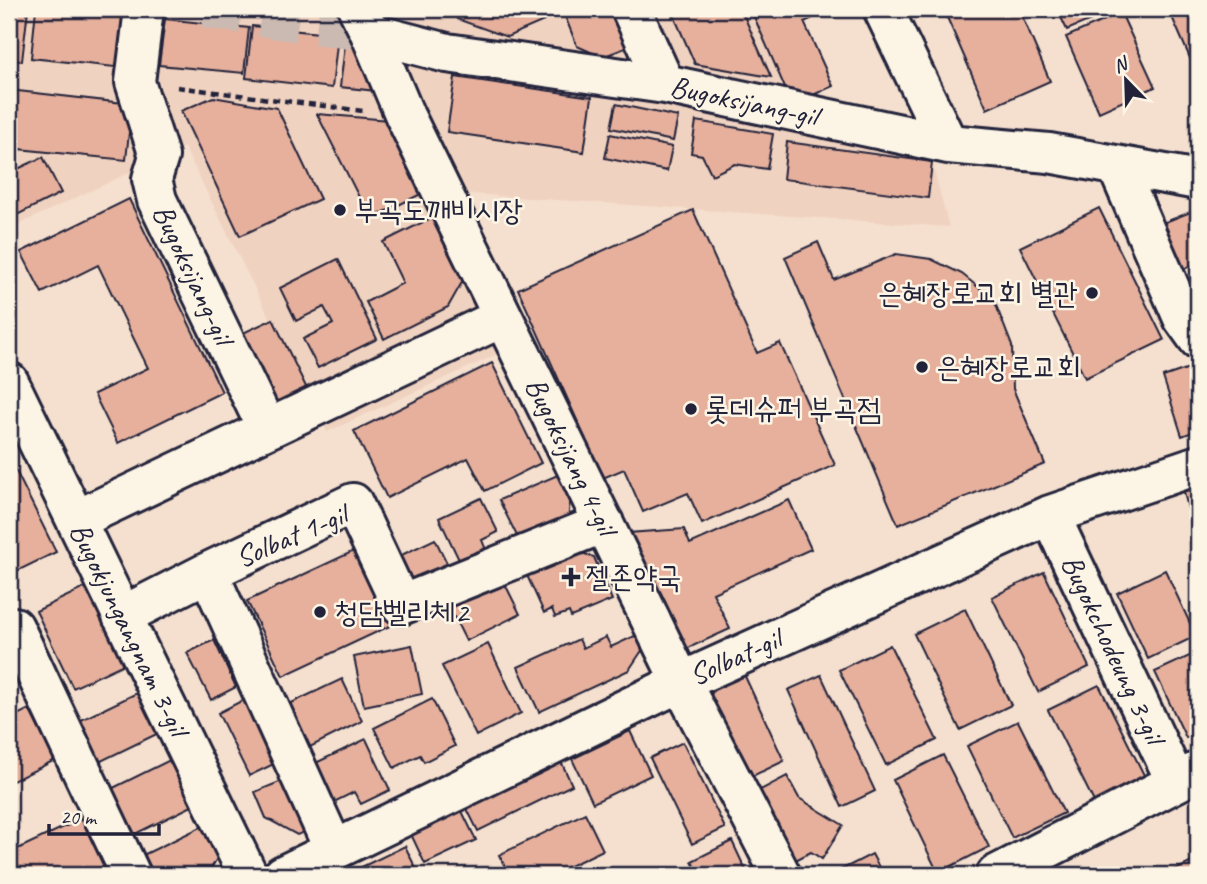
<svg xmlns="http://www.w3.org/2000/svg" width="1207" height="884" font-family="Caveat,'Poor Story',sans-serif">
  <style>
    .built { fill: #f0d2c0 }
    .building { fill: #e6b09c; stroke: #22223b; stroke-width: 2 }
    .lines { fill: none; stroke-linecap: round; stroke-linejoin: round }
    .minor-tunnel { stroke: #cbbab1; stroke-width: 38; stroke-dasharray: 38 19; stroke-linecap: butt }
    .minor-casing { stroke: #22223b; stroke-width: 44 }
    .path { stroke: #22223b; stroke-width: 4.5; stroke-dasharray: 7 5; stroke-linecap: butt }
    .minor { stroke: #fcf5e5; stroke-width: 38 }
    .poi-dot { fill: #22223b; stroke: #fcf5e5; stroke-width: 2.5 }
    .labels { text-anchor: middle; stroke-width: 5; stroke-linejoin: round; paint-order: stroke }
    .street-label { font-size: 30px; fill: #22223b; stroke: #fcf5e5 }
    .poi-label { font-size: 30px; fill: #22223b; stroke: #fcf5e5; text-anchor: start }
  </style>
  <rect width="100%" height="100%" fill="#f5e0cf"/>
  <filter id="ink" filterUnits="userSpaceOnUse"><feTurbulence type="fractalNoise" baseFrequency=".0143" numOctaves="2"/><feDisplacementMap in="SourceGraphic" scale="14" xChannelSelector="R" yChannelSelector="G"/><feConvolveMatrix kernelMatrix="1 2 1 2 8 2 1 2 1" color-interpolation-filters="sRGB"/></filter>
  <g filter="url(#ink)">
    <path class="built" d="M9 9H752L792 97 923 128 949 227 457 193 522 343 327 432 184 147 9 229Z"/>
    <path class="building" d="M9 9H28L22 61 9 60Z
      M36 9H99L130 12 124 68 31 58Z
      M452 9H539L544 21 507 37 457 19Z
      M562 9H616L631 46 602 57 577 46Z
      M671 9H741L771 77 695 64Z
      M761 9H833L804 22 833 86 813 95 785 88 752 12Z
      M962 9H1019L1050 81 987 109 946 15Z
      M1057 9H1117L1067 30Z
      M1172 9H1198L1197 74 1169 10Z
      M1121 13 1155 87 1099 112 1066 37Z
      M165 19 249 28 244 73 159 65Z
      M252 26 338 35 332 88 246 78Z
      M345 45 363 46 377 91 340 87Z
      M455 77 592 97 584 152 447 132Z
      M9 90 132 104 126 160 9 148Z
      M213 97 277 108 320 199 240 236 181 111Z
      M616 104 678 117 673 141 611 128Z
      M317 114 389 120 425 192 370 219Z
      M696 121 773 134 767 169 735 164 712 175 702 155 691 153Z
      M610 134 672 147 667 171 605 158Z
      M787 142 932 162 928 198 783 179Z
      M43 157 61 193 9 219V173Z
      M129 199 222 392 118 443 94 394 148 368 98 265 42 293 21 252Z
      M1099 208 1164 340 1085 378 1020 247Z
      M1198 209V263L1179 271 1160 224Z
      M693 210 757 353 780 343 835 465 702 524 688 493 643 512 624 469 603 478 518 289Z
      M435 216 465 277 448 307 384 339 366 302 403 283 383 242Z
      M818 242 834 280 896 254 931 259 962 274 994 300 1012 346 1013 389 1045 464 898 525 785 257Z
      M338 259 377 339 318 368 303 339 333 324 324 307 296 321 280 288Z
      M273 319 308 391 277 407 241 334Z
      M492 363 541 463 485 491 468 458 387 498 354 431Z
      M1198 365V430L1182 436 1163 377Z
      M9 457 56 552 15 572 9 561Z
      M560 474 570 498 568 525 523 548 499 500Z
      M1198 476V539H1196L1181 481Z
      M481 498 498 532 482 540 486 550 460 562 439 518Z
      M789 500 811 549 713 593 730 629 682 651 628 533 684 529 690 544Z
      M435 539 450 569 408 590 393 559Z
      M358 549 394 624 283 676 247 601Z
      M572 550 594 557 612 600 571 617 569 612 555 617 552 609 544 613 525 571Z
      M1165 570 1196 636 1148 659 1117 593Z
      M1044 572 1089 667 1038 692 992 597Z
      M502 578 520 614 466 641 448 605Z
      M88 586 126 663 73 688 36 611Z
      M965 609 1011 705 960 730 914 634Z
      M639 634 645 646 629 670 539 712 518 667 579 639 583 648 606 637 611 647Z
      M214 640 236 687 211 700 187 653Z
      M488 644 521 713 476 736 442 666Z
      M412 645 422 694 364 706 354 657Z
      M890 645 937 740 886 765 839 670Z
      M1198 652V733L1186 738 1155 672Z
      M743 672 784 761 742 781 707 704 716 684Z
      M821 675 875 791 842 807 788 690Z
      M342 679 362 721 304 750 283 707Z
      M1099 685 1145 777 1094 802 1048 710Z
      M145 689 165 730 97 763 77 722Z
      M251 696 282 760 249 776 218 713Z
      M432 699 455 746 424 762 420 755 394 768 374 728Z
      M29 709 55 760 9 783V719Z
      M1018 721 1064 813 1012 838 967 746Z
      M630 731 651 775 593 803 572 759Z
      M366 739 390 790 361 804 354 792 322 808 303 769Z
      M683 742 725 828 692 844 650 758Z
      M558 755 572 785 478 831 463 801Z
      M943 755 989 847 938 873 893 780Z
      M176 757 198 803 131 836 109 790Z
      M787 776 799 798 843 825 822 859 811 852 788 864 751 795Z
      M289 778 311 829 297 835 266 818 255 792Z
      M459 805 476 840 425 864 409 830Z
      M585 813 603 850 551 875H509L499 855Z
      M85 817 113 875H20L9 853Z
      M205 825 220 853 208 874 151 875 141 856Z
      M732 841 748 875H698L692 861Z
      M405 846 419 875H345Z
      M872 854 883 875H831Z
      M1198 859V875H1165Z"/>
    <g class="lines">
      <path class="minor-tunnel" d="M204 9 370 33"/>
      <g class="minor-casing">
        <path id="minor" d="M144 9 135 82 159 156 152 179 157 200 259 412
          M358 9 370 33 405 116 681 682 781 875
          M631 9 665 84
          M883 9 948 144
          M370 33 447 53 665 84 948 144 1049 153 1198 180
          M1117 166 1183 318 1198 339
          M9 382 248 875
          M1050 515 1176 782
          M76 520 503 317
          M122 616 208 572
          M14 627 131 875
          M334 850 208 572 353 503 401 605 604 523
          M283 875 681 682 1050 515 1198 465
          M996 875 1198 771"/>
      </g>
      <path class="path" d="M177 87 363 111"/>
      <use href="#minor" class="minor"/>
    </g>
  </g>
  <g class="poi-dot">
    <circle cx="340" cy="210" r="7"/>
    <circle cx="1092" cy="293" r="7"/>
    <circle cx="922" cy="367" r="7"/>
    <circle cx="691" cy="409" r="7"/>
    <path d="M567.5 566.5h7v7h7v7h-7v7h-7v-7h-7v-7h7z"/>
    <circle cx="320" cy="612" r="7"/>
  </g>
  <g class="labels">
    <g class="street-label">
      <text transform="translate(744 101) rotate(12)" y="10">Bugoksijang-gil</text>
      <text transform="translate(193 274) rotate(65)" y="10">Bugoksijang-gil</text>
      <text transform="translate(571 456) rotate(64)" y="10">Bugoksijang 4-gil</text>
      <text transform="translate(291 536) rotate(-23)" y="10">Solbat 1-gil</text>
      <text transform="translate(129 629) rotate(64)" y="10">Bugokjungangnam 3-gil</text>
      <text transform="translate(1113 649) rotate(65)" y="10">Bugokchodeung 3-gil</text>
      <text transform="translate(735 657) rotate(-24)" y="10">Solbat-gil</text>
    </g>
    <g class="poi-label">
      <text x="354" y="220">부곡도깨비시장</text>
      <text x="1078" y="303" text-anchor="end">은혜장로교회 별관</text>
      <text x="936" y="377">은혜장로교회</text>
      <text x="705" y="419">롯데슈퍼 부곡점</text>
      <text x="585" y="587">젤존약국</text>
      <text x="334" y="622">청담벨리체2</text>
    </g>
  </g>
  <rect width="1207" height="884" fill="none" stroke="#fcf5e5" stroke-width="35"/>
  <rect x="18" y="18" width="1172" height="849" fill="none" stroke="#22223b" stroke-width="2.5" filter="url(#ink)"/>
  <g transform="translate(1126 80) rotate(337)" stroke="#fcf5e5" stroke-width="5" paint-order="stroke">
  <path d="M0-5L12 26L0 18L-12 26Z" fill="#22223b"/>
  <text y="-10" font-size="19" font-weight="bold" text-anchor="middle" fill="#22223b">N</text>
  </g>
  <path d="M49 824v10h110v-10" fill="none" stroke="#22223b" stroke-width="3.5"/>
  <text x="60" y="824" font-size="21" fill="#22223b" stroke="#fcf5e5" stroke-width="5" paint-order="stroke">20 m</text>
</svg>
